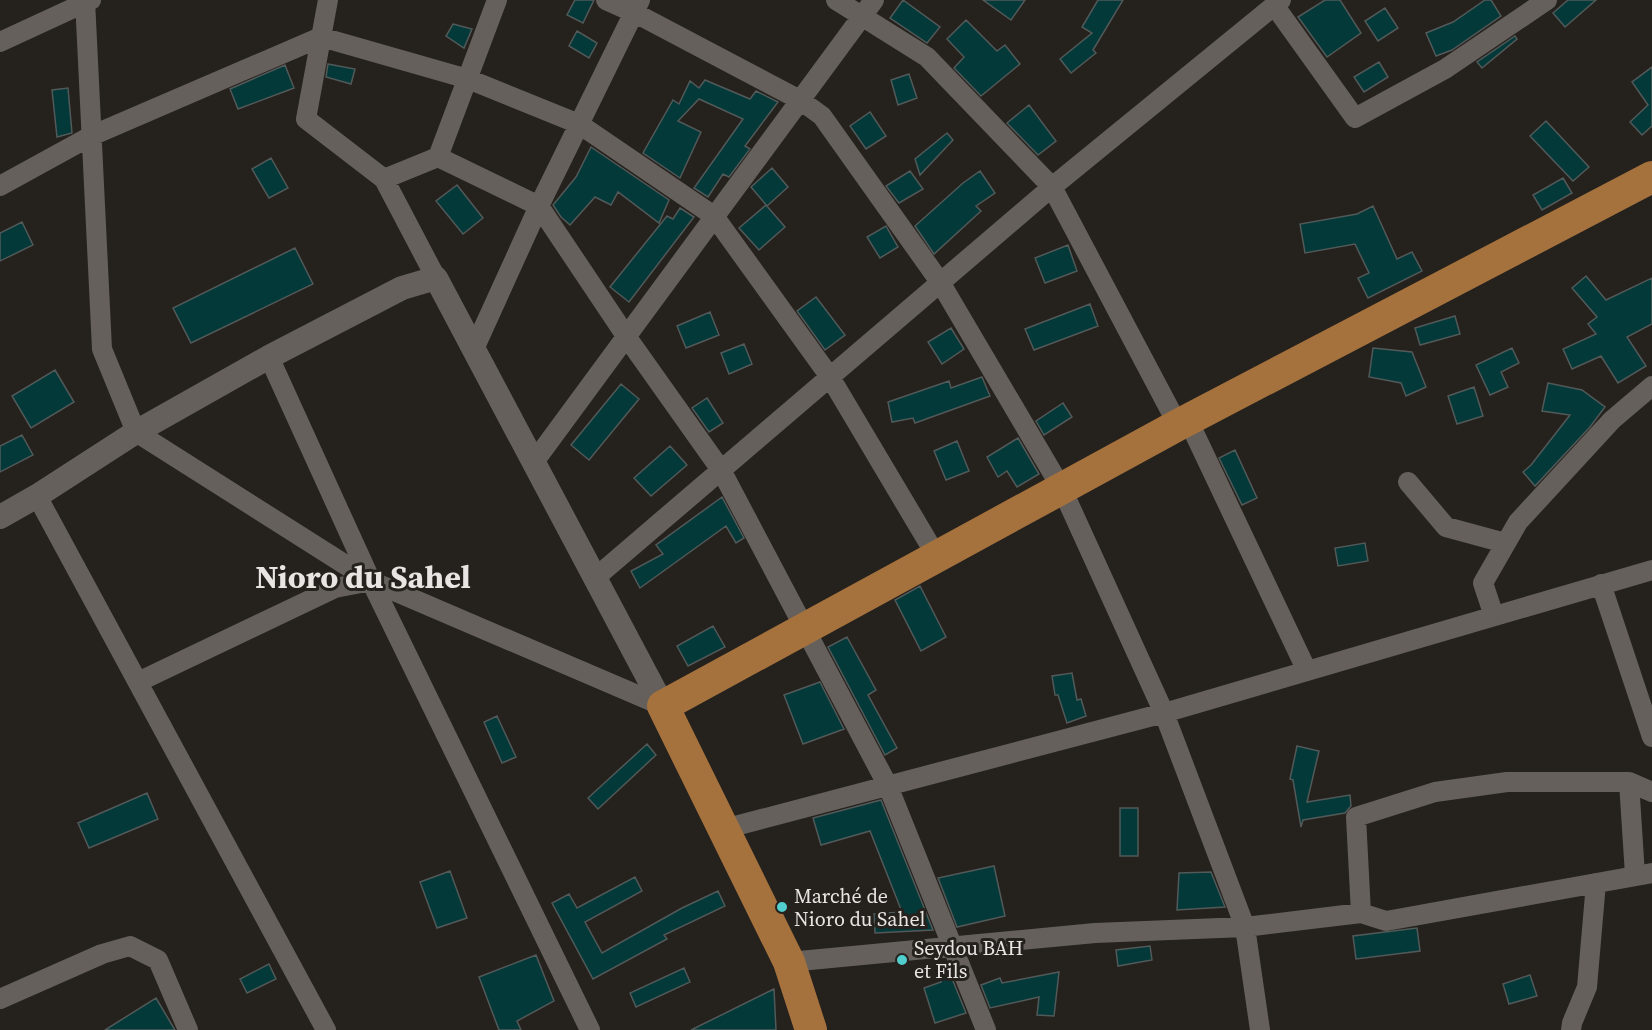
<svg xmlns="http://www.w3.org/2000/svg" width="1652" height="1030" font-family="'Source Serif 4',serif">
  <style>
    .building { fill: #043939; stroke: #525959; stroke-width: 1.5 }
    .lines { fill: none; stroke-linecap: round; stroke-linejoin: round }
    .minor { stroke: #65605b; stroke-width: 20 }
    .tertiary { stroke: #65605b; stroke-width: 24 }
    .primary { stroke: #a5723e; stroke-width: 32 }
    .poi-dot { fill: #52cdcd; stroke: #25211d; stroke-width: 2 }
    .labels { text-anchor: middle; stroke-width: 6; stroke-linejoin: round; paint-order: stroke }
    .poi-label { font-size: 20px; fill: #e8e5e3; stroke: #25211d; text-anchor: start }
    .town-label { font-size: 32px; font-weight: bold; fill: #e8e5e3; stroke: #25211d }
  </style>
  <rect width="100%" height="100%" fill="#25211d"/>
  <path class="building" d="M575 0H594L583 23 567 15Z
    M903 0 940 27 927 43 890 18Z
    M983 0H1025L1011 20Z
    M1098 0H1123L1093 50 1096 53 1071 73 1060 59 1092 33 1082 27Z
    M1325 0H1340L1361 33 1327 57 1298 17Z
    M1485 0H1491L1501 16 1452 50 1436 56 1426 33 1453 22Z
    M1568 0H1596L1565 27 1553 13Z
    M1385 8 1398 28 1378 41 1365 21Z
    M966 20 997 51 1005 45 1020 64 981 96 954 68 964 57 947 39Z
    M453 24 472 29 464 48 446 36Z
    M577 31 597 43 589 58 569 46Z
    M1515 36 1517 39 1482 68 1477 62Z
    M1379 62 1388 77 1364 92 1354 77Z
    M328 64 355 69 351 84 326 77Z
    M285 65 294 88 238 109 230 89Z
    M1652 67V126L1642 135 1630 122 1648 105 1632 82Z
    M909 74 917 98 898 105 891 80Z
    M705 80 750 99 756 91 778 102 745 146 750 149 729 177 723 174 708 197 694 188 743 119 699 99 678 121 701 132 680 178 643 153 673 100 679 104 690 81 699 88Z
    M68 88 72 133 57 137 52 90Z
    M1029 105 1056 141 1038 155 1007 123Z
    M870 112 886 136 866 149 850 126Z
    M1546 121 1589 167 1573 181 1530 136Z
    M947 133 953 140 920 175 915 159Z
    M591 147 669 200 659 223 618 192 611 205 595 197 570 225 561 217 553 205 576 177Z
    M271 158 288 188 269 198 252 169Z
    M772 168 788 187 767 206 751 187Z
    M910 171 923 189 899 203 886 186Z
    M980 171 995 193 976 206 981 211 934 254 915 226 963 183Z
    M1563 178 1572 193 1542 210 1533 195Z
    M457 185 483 218 463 234 436 201Z
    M766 205 785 227 759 250 739 228Z
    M1373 206 1397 259 1412 252 1422 271 1368 298 1358 278 1369 273 1355 244 1305 253 1300 224 1357 214Z
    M680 208 694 217 629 302 610 287 667 216 673 219Z
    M22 222 33 245 0 261V233Z
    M886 226 898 247 880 258 867 237Z
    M1068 245 1077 271 1045 283 1035 258Z
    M295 248 313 284 191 343 173 308Z
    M1586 276 1606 300 1652 278V324L1627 337 1646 366 1618 383 1601 356 1572 369 1563 349 1596 334 1588 324 1597 317 1572 288Z
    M816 297 845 335 825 350 797 311Z
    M1090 304 1098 326 1034 350 1025 329Z
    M710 312 719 335 686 348 677 326Z
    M1455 316 1460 334 1420 345 1415 328Z
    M951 328 964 349 942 364 928 342Z
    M744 344 752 364 729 374 721 353Z
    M1373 348 1412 352 1426 387 1406 396 1401 383 1369 377Z
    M1512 348 1519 363 1501 372 1508 387 1490 395 1476 365Z
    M55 370 74 402 31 428 12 396Z
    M982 377 990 396 915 423 913 418 892 422 888 402 949 381 951 388Z
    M1548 383 1582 390 1605 407 1590 427 1535 486 1523 472 1531 465 1570 415 1542 411Z
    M621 384 639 399 589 460 571 445Z
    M1474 387 1483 416 1457 424 1448 396Z
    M707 398 723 423 709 432 692 408Z
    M1063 403 1072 417 1044 435 1036 421Z
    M22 435 33 455 0 472V446Z
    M1018 438 1039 474 1017 487 1007 471 998 477 987 457Z
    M957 441 969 471 946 480 934 451Z
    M670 446 687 465 651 496 634 478Z
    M1235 450 1257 498 1242 505 1219 458Z
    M722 497 744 538 736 543 726 526 640 588 631 571 663 554 656 545Z
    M1365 543 1368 561 1338 566 1335 548Z
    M920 586 946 637 921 651 895 600Z
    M713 626 725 647 688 666 677 646Z
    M847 637 876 690 868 695 897 748 885 755 828 647Z
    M1072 673 1077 700 1081 699 1086 716 1067 723 1058 695H1055L1052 676Z
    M820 682 844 729 803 744 784 695Z
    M497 716 516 757 502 763 484 722Z
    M647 744 656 755 598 809 588 798Z
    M1297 746 1319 751 1307 802 1350 795 1351 806 1345 813 1303 820 1301 827 1293 780 1290 779Z
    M147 793 158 819 89 848 78 823Z
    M881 800 933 930 875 933 874 914 902 912 870 831 821 845 813 818Z
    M1120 808H1138V856H1120Z
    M994 866 1005 916 957 927 938 878Z
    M450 871 467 918 437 928 420 882Z
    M1211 872 1225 907 1177 910 1179 873Z
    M635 877 642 891 585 922 602 953 682 908 718 891 725 906 664 935 667 939 593 979 552 903 569 894 577 908Z
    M1417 928 1420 951 1356 959 1353 936Z
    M1150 946 1152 960 1118 966 1116 950Z
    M536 955 554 1001 517 1021 521 1030H499L479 977Z
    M269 964 276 979 247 993 240 979Z
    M684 968 690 982 636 1007 630 993Z
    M949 971 966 1013 935 1023 924 988 941 982 939 974Z
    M1059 972 1054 1016 1037 1015 1039 997 990 1008 981 985 1000 978 1002 983Z
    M1530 975 1537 996 1509 1004 1503 984Z
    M774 989 776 1030H691Z
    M156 998 175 1030H105Z"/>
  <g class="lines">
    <path class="minor" d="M85 0 102 349 136 432 371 581 663 706
      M328 0 306 119 384 179 436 278
      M606 0 635 13 800 100 822 116 940 282 1062 489 1164 713 1245 927 1260 1030
      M836 0 927 57 1052 187 1178 425
      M1274 5 1355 118 1445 69 1547 0
      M0 42 91 0
      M438 157 539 206 626 336 721 470 888 786 986 1030
      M384 179 438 157 497 0
      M0 186 91 136 321 37 468 79 579 124 714 216 830 377 937 557
      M474 349 539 206 640 0
      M269 357 371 581 590 1030
      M1188 420 1307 671
      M534 462 874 0
      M1408 482 1446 527 1505 543
      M37 496 326 1030
      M595 578 1052 187 1281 0
      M1601 584 1652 737
      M1494 616 1483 583 1518 522 1612 420 1652 386
      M138 682 335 588 371 581
      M1629 782 1635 875
      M724 829 1164 713 1652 570
      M1361 913 1356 817 1435 792 1507 782H1629L1652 792
      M789 962 1095 933 1245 927 1361 913 1386 921 1652 873
      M0 999 102 954 130 946 158 960 188 1030
      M1571 1030 1572 1023 1587 987 1596 883"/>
    <path class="tertiary" d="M0 517 37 496 136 432 269 357 402 288 436 278 663 706"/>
    <path class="primary" d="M811 1030 789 962 663 706 1178 425 1652 177"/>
  </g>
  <g class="poi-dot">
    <circle cx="782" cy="907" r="6"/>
    <circle cx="902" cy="960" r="6"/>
  </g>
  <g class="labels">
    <g class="poi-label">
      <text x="794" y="903">Marché de<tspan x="794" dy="23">Nioro du Sahel</tspan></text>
      <text x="914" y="955">Seydou BAH<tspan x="914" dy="23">et Fils</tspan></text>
    </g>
    <g class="town-label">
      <text x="363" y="588">Nioro du Sahel</text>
    </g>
  </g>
</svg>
